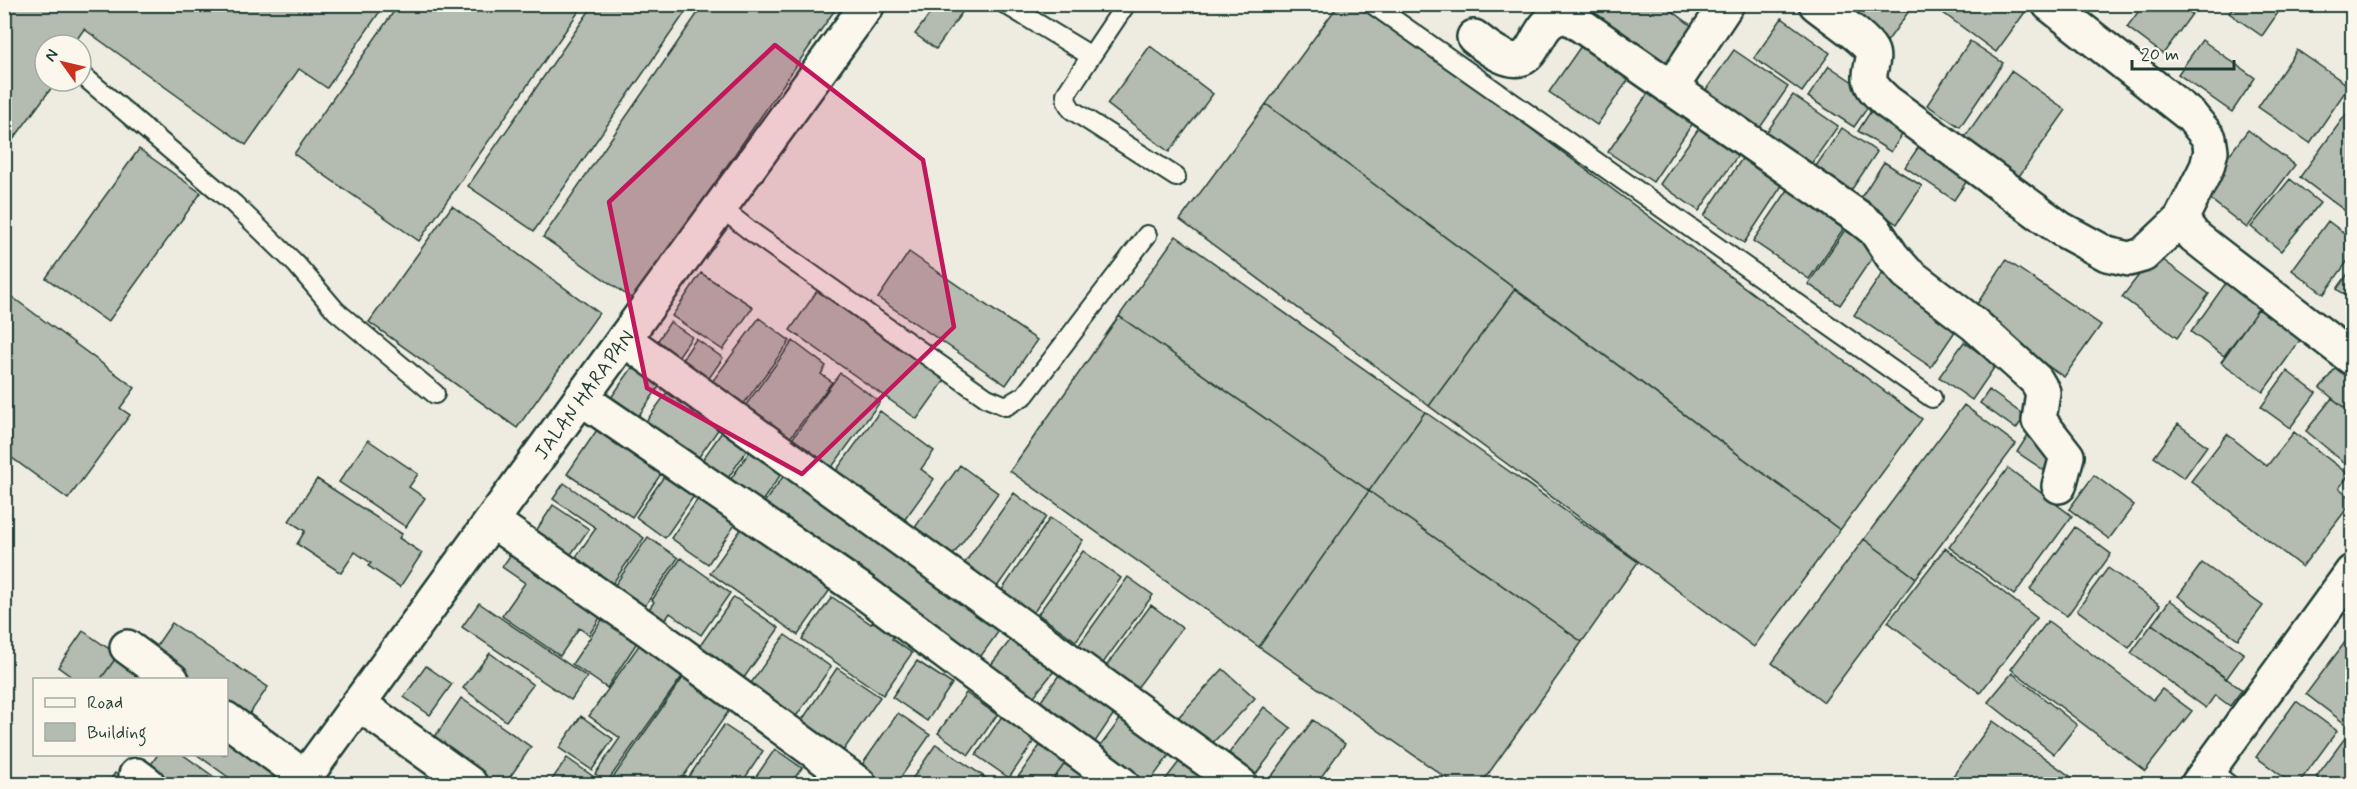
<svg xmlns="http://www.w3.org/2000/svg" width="2357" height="789" font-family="Mynerve,sans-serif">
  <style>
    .building { fill: #b4bbb0; stroke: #1f3d34; stroke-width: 1.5 }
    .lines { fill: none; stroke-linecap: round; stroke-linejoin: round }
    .lane-casing { stroke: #1f3d34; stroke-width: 22 }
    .street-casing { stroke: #1f3d34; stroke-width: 38 }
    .lane { stroke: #fbf7ec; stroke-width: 18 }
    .street { stroke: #fbf7ec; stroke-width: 33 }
    .marked { fill: #c2185b; fill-opacity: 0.2; stroke: #c2185b; stroke-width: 4.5; stroke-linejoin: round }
    .labels { text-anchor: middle; stroke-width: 4.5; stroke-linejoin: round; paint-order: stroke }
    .street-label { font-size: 20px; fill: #1f3d34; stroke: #fbf7ec }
  </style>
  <rect width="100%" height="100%" fill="#eeece1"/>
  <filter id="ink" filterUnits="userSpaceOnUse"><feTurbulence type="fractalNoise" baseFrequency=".0167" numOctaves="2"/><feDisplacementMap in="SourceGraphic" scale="12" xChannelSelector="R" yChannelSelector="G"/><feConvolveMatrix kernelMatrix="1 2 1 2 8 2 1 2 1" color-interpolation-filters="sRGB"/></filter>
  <g filter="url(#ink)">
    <path class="building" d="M4 4H385L327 88 299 69 246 145 84 29 73 45H45V81L52 87 4 152Z
      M399 4H584L419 241 294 154Z
      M594 4H691L534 231 468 186Z
      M704 4H839L634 300 543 237Z
      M937 4H968L936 49 915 34Z
      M1339 4H1363L1922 419 1840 530 1266 104Z
      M1572 4H1663L1692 26 1659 72Z
      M1848 4H1914L1884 46 1841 16Z
      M1931 4H2031L1996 52Z
      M2127 4H2141L2137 11Z
      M2144 4H2179L2192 14 2163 54 2127 27Z
      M2235 4H2284L2262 36 2229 13Z
      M1782 18 1830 53 1802 92 1754 58Z
      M2202 40 2255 78 2232 112 2178 74Z
      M1970 41 2003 63 1960 127 1927 105Z
      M1583 43 1631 76 1597 125 1549 92Z
      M1150 46 1213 94 1169 152 1107 104Z
      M1734 50 1788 87 1759 129 1705 91Z
      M2297 50 2349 86 2310 143 2258 107Z
      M1829 66 1875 97 1854 127 1808 97Z
      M2011 71 2066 110 2015 182 1960 144Z
      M1648 93 1693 123 1653 182 1608 152Z
      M1793 95 1838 126 1809 167 1764 136Z
      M1878 100 1911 121 1891 152 1858 131Z
      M1266 104 1515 289 1429 406 1180 220Z
      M2352 106V216L2300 177Z
      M1704 121 1743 148 1699 211 1660 184Z
      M1842 128 1877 152 1850 192 1814 169Z
      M2248 130 2295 165 2247 228 2201 192Z
      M1926 136 1975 169 1954 200 1905 167Z
      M139 149 201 193 108 322 46 278Z
      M1745 154 1785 181 1744 243 1704 216Z
      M1884 162 1922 186 1897 224 1860 199Z
      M2290 179 2320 203 2281 251 2251 227Z
      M1792 184 1848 222 1809 279 1753 241Z
      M452 206 599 313 517 428 369 322Z
      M2328 221 2352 239V255L2324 294 2292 270Z
      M1849 224 1880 246 1840 305 1808 284Z
      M1176 236 1425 412 1369 491 1119 316Z
      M909 252 1037 340 1006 385 878 298Z
      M2155 254 2209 294 2177 338 2122 297Z
      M2006 260 2101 325 2064 377 1971 313Z
      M2352 268V300L2337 289Z
      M1883 272 1960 324 1931 367 1854 315Z
      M701 273 753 307 723 350 672 316Z
      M2231 276 2265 300 2224 356 2191 332Z
      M1515 289 1840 530 1754 647 1429 406Z
      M4 291 135 388 120 408 130 415 68 499 4 452Z
      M817 291 945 380 917 419 790 330Z
      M2258 309 2301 339 2263 392 2221 362Z
      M1119 316 1369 491 1259 647 1010 471Z
      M759 318 790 341 734 417 703 394Z
      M670 322 692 337 669 370 648 356Z
      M696 339 723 358 700 391 673 373Z
      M793 341 826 366 821 374 832 382 781 450 737 417Z
      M1964 342 1996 365 1972 400 1939 377Z
      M2345 356 2352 362V414L2320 388Z
      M634 365 661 384 635 421 608 402Z
      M2287 371 2316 393 2290 428 2261 407Z
      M840 373 880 402 826 475 787 446Z
      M1989 390 2025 416 2016 429 1980 403Z
      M668 391 720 427 694 464 642 427Z
      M2332 398 2352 414V469L2306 431Z
      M1964 405 2016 444 1916 578 1864 539Z
      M880 411 934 451 921 469 934 479 900 526 832 476Z
      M1425 412 1638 562 1582 642 1369 491Z
      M603 421 667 465 632 517 567 474Z
      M2178 424 2207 446 2184 478 2154 457Z
      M724 429 749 447 724 484 698 466Z
      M2294 432 2349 475 2339 488 2352 499V502L2302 567 2191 481 2227 434 2267 466Z
      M2028 435 2057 454 2045 471 2017 452Z
      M368 440 418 474 409 487 425 498 406 527 339 482Z
      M752 448 784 470 758 507 726 486Z
      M960 465 998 493 946 565 908 537Z
      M2008 468 2072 516 2014 595 1949 547Z
      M667 472 696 493 665 538 636 517Z
      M785 474 1001 628 976 663 760 508Z
      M2094 475 2134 505 2109 539 2069 509Z
      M317 479 402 534 399 538 422 553 400 587 368 566 371 563 355 552 341 573 297 544 305 531 289 521Z
      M564 483 644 538 606 593 569 567 596 528 553 499Z
      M1369 491 1582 642 1481 784H1455L1259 647Z
      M702 493 739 519 708 564 671 538Z
      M1014 493 1046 517 992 594 959 571Z
      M553 505 589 529 569 557 534 534Z
      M1050 518 1083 540 1030 618 998 596Z
      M744 525 832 587 798 635 710 573Z
      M2075 527 2111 554 2067 616 2030 589Z
      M648 537 678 558 638 616 608 595Z
      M1864 539 1916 578 1824 702 1772 663Z
      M517 546 607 607 589 635 579 628 560 656 502 616 525 583 502 567Z
      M1945 548 2037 618 1980 693 1888 622Z
      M1083 551 1121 578 1076 641 1038 614Z
      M681 558 730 593 701 635 670 613 658 631 642 619 654 602 652 600Z
      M2202 563 2263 606 2238 639 2178 596Z
      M2108 568 2160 605 2129 648 2077 610Z
      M1128 577 1153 595 1095 674 1071 656Z
      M734 597 779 628 741 682 697 650Z
      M832 597 871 624 876 618 897 633 892 639 912 653 883 695 802 639Z
      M2170 600 2244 654 2226 679 2152 624Z
      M479 603 587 677 571 700 462 627Z
      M1151 605 1182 628 1134 692 1103 670Z
      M606 614 640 638 607 688 572 664Z
      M2048 621 2153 700 2162 689 2192 711 2145 771 2011 669Z
      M172 623 268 687 246 719 226 706V680H187L150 655Z
      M2152 624 2242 690 2230 706 2215 695 2206 708 2131 653Z
      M83 631 118 655 100 680H76L58 667Z
      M2352 633V729L2306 694Z
      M785 635 831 667 792 722 746 690Z
      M1012 638 1054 671 1031 700 990 666Z
      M642 641 686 671 607 782 595 774 620 738 589 716Z
      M490 653 533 685 506 721 463 688Z
      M118 655 152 680H100Z
      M917 661 952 684 927 721 892 697Z
      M426 666 452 684 430 715 404 697Z
      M837 668 880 697 839 757 796 729Z
      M1223 669 1255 698 1204 752 1173 723Z
      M687 672 733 705 678 784H613L610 782Z
      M1061 672 1117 709 1093 745 1037 707Z
      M2012 673 2077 725 2054 754 1988 702Z
      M966 693 997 715 969 755 938 733Z
      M461 698 531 747 505 784H488L430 744Z
      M2296 701 2337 731 2298 784H2293L2256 757Z
      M1264 707 1291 728 1256 774 1229 753Z
      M898 713 930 735 896 784H882L859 769Z
      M1124 714 1173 750 1148 784 1098 749Z
      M581 716 613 739 592 770 559 748Z
      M1002 716 1035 740 1009 778 976 755Z
      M1313 720 1345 744 1316 784H1266Z
      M1993 721 2081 784H1947Z
      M724 725 763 751 741 784H684Z
      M226 737 277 773 269 784H238L196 754H226Z
      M2345 738 2352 743V784H2326L2316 777Z
      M1043 741 1068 759 1050 784H1016L1014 783Z
      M936 744 986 778 982 784H914L910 782Z
      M775 749 802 768 790 784H751Z
      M158 754H182L224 784H164L146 772Z
      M1185 754 1226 784H1162Z
      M567 758 604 784H555L551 781Z
      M1068 759 1098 784H1050Z
      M115 773 131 784H107Z"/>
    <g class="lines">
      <g class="lane-casing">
        <path id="lane" d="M1005 4 1091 56 1126 4
          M1372 4 1932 398
          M1091 56 1066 94 1067 102 1072 110 1176 177
          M81 74 234 204 296 264 336 311 435 394
          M720 207 749 230 987 398 1006 406 1025 395 1147 235
          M2209 769 2228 784"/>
      </g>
      <g class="street-casing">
        <g id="street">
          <path d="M1816 4C1829 15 1864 37 1871 50 1876 59 1869 68 1870 78 1870 87 1880 95 1886 101L2061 229 2107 254 2129 259 2143 255 2181 219 2207 167 2211 151 2209 138 2191 116 2049 4"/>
          <path d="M1474 37C1549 99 1522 13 1569 17L1861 219 1875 230 1892 256 1907 273 1974 324 2036 380 2043 392 2039 420 2067 456 2059 486"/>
          <path d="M1671 88 1727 4"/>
          <path d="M2181 219 2194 236 2209 248 2352 358"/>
          <path d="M624 339 1240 784"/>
          <path d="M581 398 861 590 1122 784"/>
          <path d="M492 521 647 629 859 784"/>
          <path d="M127 647 172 680"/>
          <path d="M359 704 470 784"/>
          <path d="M226 719 305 777"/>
          <path d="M136 775 148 784"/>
          <path id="s1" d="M300 784 868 4"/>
          <path d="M2198 784 2352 572"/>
        </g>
      </g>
      <use href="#lane" class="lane"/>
      <use href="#street" class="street"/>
    </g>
  </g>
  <path class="marked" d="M775 45 923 160 954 327 802 474 647 388 609 202Z"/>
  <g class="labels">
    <g class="street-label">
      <text dy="7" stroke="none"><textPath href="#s1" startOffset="482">JALAN HARAPAN</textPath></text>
    </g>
  </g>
  <rect width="2357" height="789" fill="none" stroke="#fbf7ec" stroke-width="24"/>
  <rect x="12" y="12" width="2333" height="765" fill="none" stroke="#1f3d34" stroke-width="2" filter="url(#ink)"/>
  <rect x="33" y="678" width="195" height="78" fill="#fbf7ec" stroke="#a3ada2" stroke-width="1.5"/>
  <rect x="45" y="698" width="30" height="9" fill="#fbf7ec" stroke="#a3ada2" stroke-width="1.5"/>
  <text x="87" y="708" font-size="18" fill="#1f3d34">Road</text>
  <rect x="45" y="723" width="30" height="18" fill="#b4bbb0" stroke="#a3ada2" stroke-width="1.5"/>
  <text x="87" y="738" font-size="18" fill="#1f3d34">Building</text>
  <g transform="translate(63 63) rotate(304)"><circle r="28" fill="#fbf7ec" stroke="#a3ada2" stroke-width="1.5"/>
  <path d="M0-4.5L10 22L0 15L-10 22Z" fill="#c8321e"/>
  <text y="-9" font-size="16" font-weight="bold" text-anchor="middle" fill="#1f3d34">N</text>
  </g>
  <path d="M2132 60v9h102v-9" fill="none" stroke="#1f3d34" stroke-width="3"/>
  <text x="2141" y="60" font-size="18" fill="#1f3d34" stroke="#fbf7ec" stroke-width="4.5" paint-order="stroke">20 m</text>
</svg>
